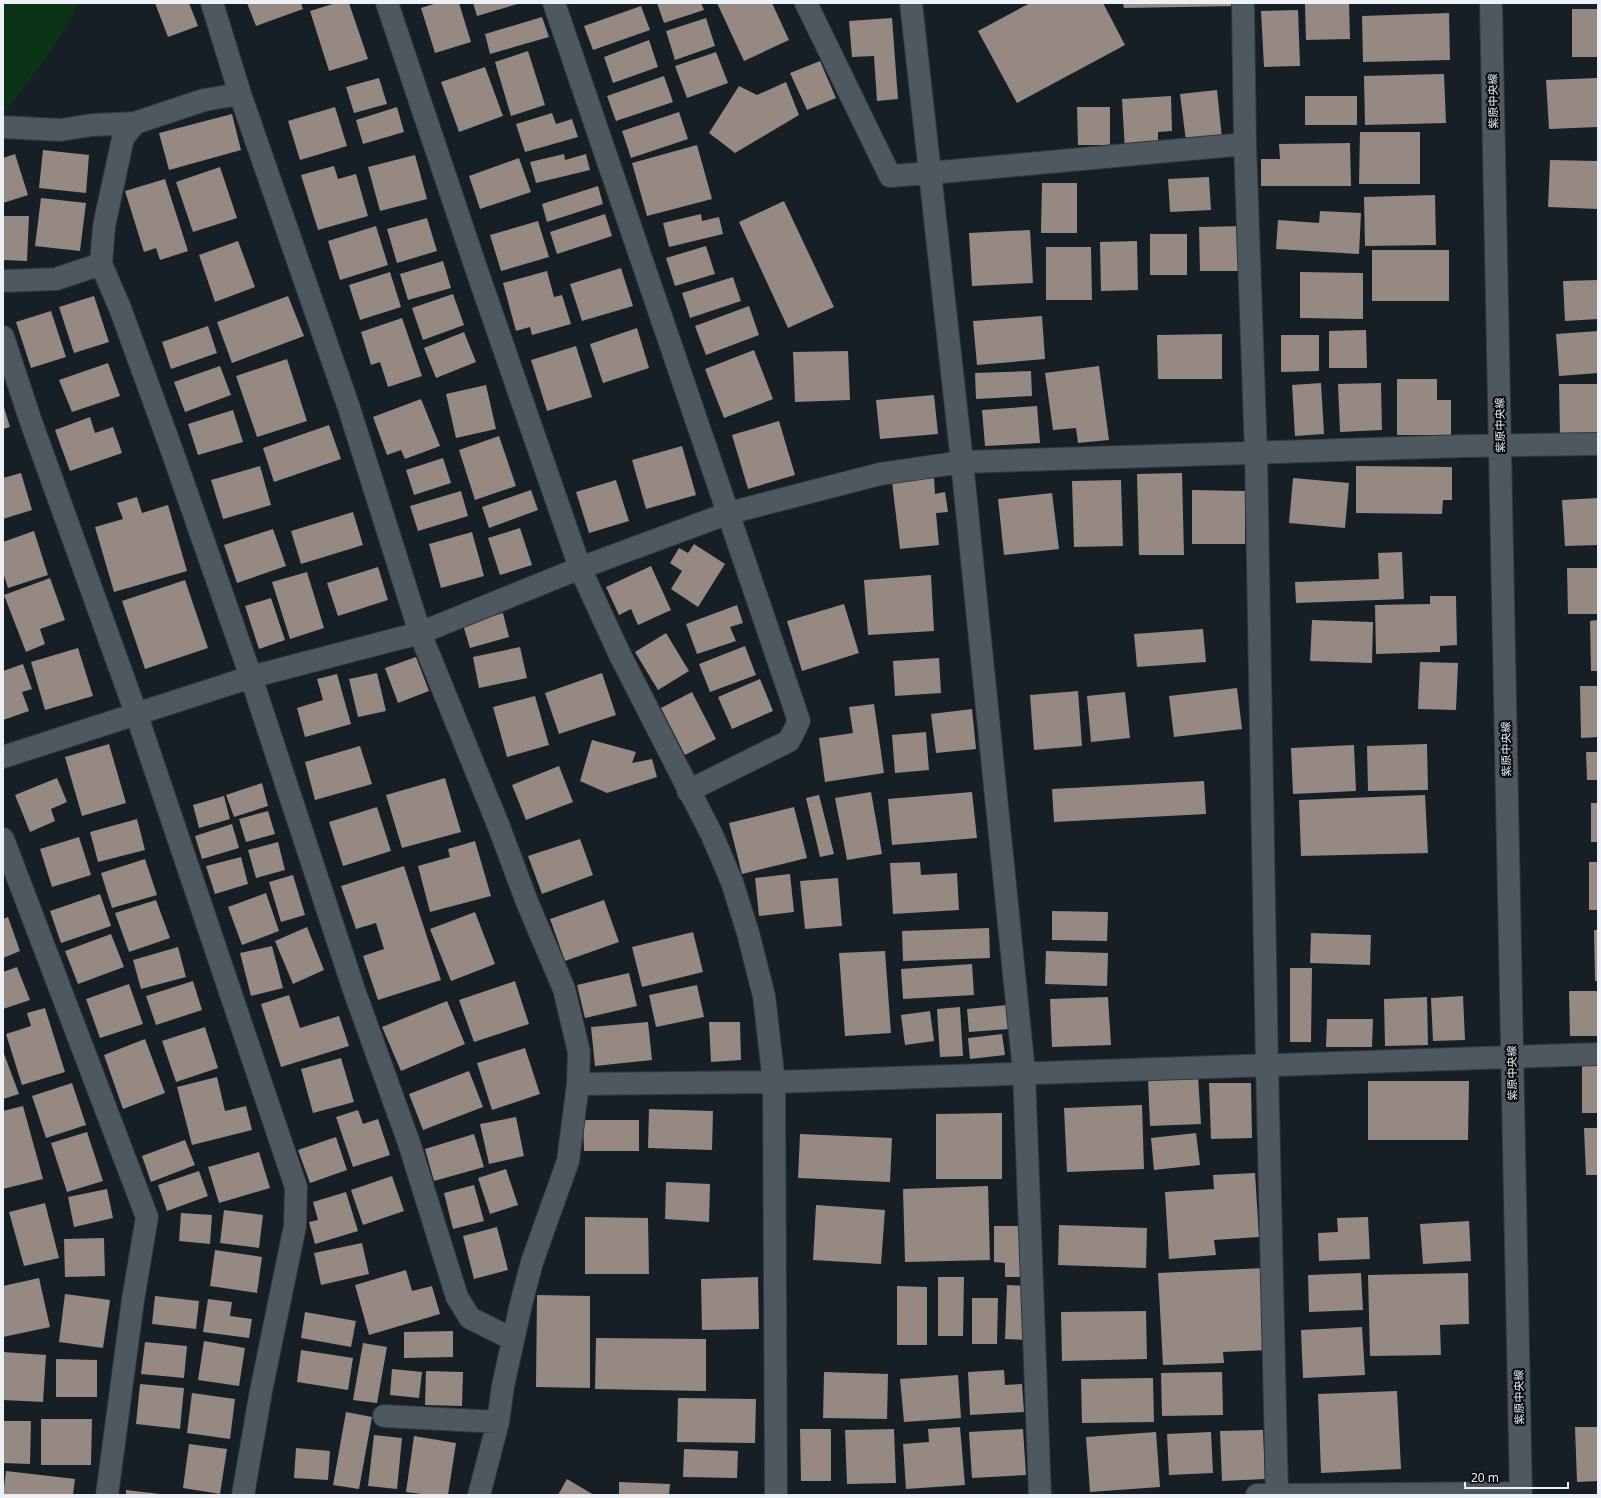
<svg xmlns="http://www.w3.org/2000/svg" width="1601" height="1498" font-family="'Noto Sans','Noto Sans JP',sans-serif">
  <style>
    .green { fill: #0b3315 }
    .building { fill: #968981 }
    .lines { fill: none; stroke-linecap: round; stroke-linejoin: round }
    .minor-casing { stroke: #32373d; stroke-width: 24 }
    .minor { stroke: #4e5861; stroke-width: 22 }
    .labels { text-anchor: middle; stroke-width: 4; stroke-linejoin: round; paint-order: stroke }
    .street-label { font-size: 11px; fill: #ecf1f7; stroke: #05080b }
  </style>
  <rect width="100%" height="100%" fill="#161e26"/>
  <path class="green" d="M3 3H78C61 42 33 75 8 109L3 112Z"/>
  <path class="building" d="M155 3H189L198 26 168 37Z
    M247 3H301L303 9 256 26Z
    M336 3H349L368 59 329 71 310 11Z
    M437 3H459L471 42 435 53 421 8Z
    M473 3H521L477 16Z
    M657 3H701L704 10 664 23Z
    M717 3H772L789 40 744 61Z
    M1030 3H1103L1125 45 1017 103 978 31Z
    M1123 3H1238V6L1124 8Z
    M1349 3 1350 39 1306 40 1305 4Z
    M641 6 650 30 593 50 584 26Z
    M1572 9H1598V57H1572Z
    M1298 10 1300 66 1264 67 1261 11Z
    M1449 13 1450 60 1363 62 1362 16Z
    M542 17 549 37 490 54 485 34Z
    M706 18 715 46 675 60 666 31Z
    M892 18 898 99 877 101 874 56 852 57 849 21Z
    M649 40 658 67 613 83 604 57Z
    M528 51 545 105 511 116 495 62Z
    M716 52 728 83 687 98 675 66Z
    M820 61 836 98 807 110 790 73Z
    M485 67 503 116 459 132 441 82Z
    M1444 74 1446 123 1365 125 1364 76Z
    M664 76 673 102 616 121 607 96Z
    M379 78 387 104 354 113 346 87Z
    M1598 78V127L1549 129 1546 80Z
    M786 82 799 115 735 153 709 133 739 86 757 95Z
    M1217 90 1222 138 1186 141 1180 94Z
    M1171 96 1172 131 1158 132V149L1125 151 1122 99Z
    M1305 96H1357V125H1305Z
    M335 107 347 146 300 160 288 121Z
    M397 107 404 132 363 144 356 120Z
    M1077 107H1110V145H1078Z
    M679 112 688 139 631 158 622 131Z
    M552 113 556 124 572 119 578 137 525 152 516 124Z
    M232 114 241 150 169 170 159 133Z
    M1360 132H1420V184H1359Z
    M1350 143 1351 186H1261V159H1280L1279 144Z
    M697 145 712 199 647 216 632 163Z
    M43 150 89 155 86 193 39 188Z
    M15 154 28 195 3 203V158Z
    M564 154 565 160 586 154 590 170 536 183 530 162Z
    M415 155 427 199 380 211 368 167Z
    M519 158 531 192 480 209 469 176Z
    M1550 160 1598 161V209L1548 207Z
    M334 166 338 179 356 174 368 216 318 230 301 175Z
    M220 167 237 218 193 232 176 182Z
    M1209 177 1211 210 1170 212 1168 179Z
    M165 179 188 251 160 260 156 248 144 252 125 191Z
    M1042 183H1077V233H1041Z
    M598 186 603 204 547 222 542 204Z
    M1435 195 1436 245 1365 246 1364 197Z
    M41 198 86 203 80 251 35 246Z
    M784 201 834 307 788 328 739 222Z
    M1320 211 1361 213 1359 254 1276 249 1278 220 1319 223Z
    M605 214 612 236 557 254 550 232Z
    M701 214 702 221 719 217 723 234 669 247 663 223Z
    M3 216H29L27 261 3 260Z
    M427 218 437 251 397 263 387 229Z
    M538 221 549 257 501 271 490 235Z
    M376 226 388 265 340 280 328 241Z
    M1244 226 1245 271H1200L1199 227Z
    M1030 230 1033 283 972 286 969 233Z
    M1150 234H1187V275H1150Z
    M238 241 255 287 215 302 199 255Z
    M1137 241 1138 290 1101 291 1100 242Z
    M706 246 715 274 675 286 666 258Z
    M1046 247H1091L1092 300H1046Z
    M1372 250H1449V301H1372Z
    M443 261 451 288 408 300 400 274Z
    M621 268 633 306 582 321 570 284Z
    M547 271 554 297 562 295 571 324 532 335 530 327 516 331 503 283Z
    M390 272 401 307 360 320 349 285Z
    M1300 272 1363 273V319L1300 318Z
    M733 277 741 301 690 318 682 293Z
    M1598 280V319L1565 321 1563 281Z
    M453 294 464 325 423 340 412 308Z
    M94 296 109 342 74 353 59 307Z
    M288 296 304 336 232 363 217 322Z
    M749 306 759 335 706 355 695 326Z
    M51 311 66 357 31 368 16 322Z
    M1042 316 1045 359 977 365 973 321Z
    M402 318 422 376 388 387 380 362 371 365 361 332Z
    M208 326 217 353 171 369 162 342Z
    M637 328 649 368 603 383 590 344Z
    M1366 330 1367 368H1329V331Z
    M1598 331V373L1559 376 1556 334Z
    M464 332 476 362 436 378 424 348Z
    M1222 334V379H1158L1157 335Z
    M1281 335H1319V371L1281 372Z
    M576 346 592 397 547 411 531 360Z
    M754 350 773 399 724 418 705 369Z
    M848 351 850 400 795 402 793 352Z
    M287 359 307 421 257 437 236 376Z
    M108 363 120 396 72 412 59 380Z
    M220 366 231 395 185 412 174 382Z
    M1099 366 1109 440 1078 443 1076 428 1053 430 1045 373Z
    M1031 371 1032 396 976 399 975 373Z
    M1397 379H1437V400H1451V435H1397Z
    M1321 383 1324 434 1295 436 1292 385Z
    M1381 383 1382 430 1340 432 1338 384Z
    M1559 384H1598V435L1560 436Z
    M486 385 496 429 456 438 446 394Z
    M934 395 938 434 880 439 876 400Z
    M421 399 440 446 405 459 401 450 387 455 373 417Z
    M3 404 10 427 3 429Z
    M1037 406 1040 443 985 446 982 410Z
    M233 410 243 442 198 455 188 424Z
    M90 417 95 433 113 427 122 453 70 471 55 430Z
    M779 421 795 475 748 489 732 435Z
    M329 425 341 459 274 482 263 448Z
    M499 436 516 486 475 500 459 450Z
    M682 446 696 495 646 509 632 460Z
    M443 458 451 483 414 495 406 470Z
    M260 466 271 505 223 519 211 480Z
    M1356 466 1452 467V500H1443L1442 514 1356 513Z
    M21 473 32 510 3 519V478Z
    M1182 473 1184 555H1139L1137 474Z
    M934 478 935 494 945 492 948 512 936 513 939 545 900 549 892 482Z
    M1293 478 1349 483 1345 528 1289 523Z
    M616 480 629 521 589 533 576 492Z
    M1121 480 1123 546 1074 547 1072 481Z
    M531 490 538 510 489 528 482 507Z
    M1192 490 1245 491V544H1192Z
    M461 491 468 516 418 531 410 506Z
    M1052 493 1059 549 1004 555 998 499Z
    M137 497 142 513 168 505 187 571 114 592 95 527 123 519 117 503Z
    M1598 498V545L1565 546 1562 500Z
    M353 512 363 545 301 564 291 531Z
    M520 528 532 565 500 575 488 538Z
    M273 529 286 566 237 583 224 545Z
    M34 531 48 575 8 588 3 572V542Z
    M472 532 484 576 441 588 429 544Z
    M694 544 725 564 698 607 671 589 682 571 670 563 679 548 688 553Z
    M1402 552 1404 599 1296 603 1295 582 1379 579 1378 553Z
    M651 566 671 610 638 625 631 609 619 615 606 587Z
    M378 567 388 600 338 616 327 583Z
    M1567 568H1598V614H1568Z
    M307 572 324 628 290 639 272 582Z
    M931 575 934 631 868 635 864 580Z
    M50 578 65 620 40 629 45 644 26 652 4 595Z
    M185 580 208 648 145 669 122 601Z
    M1430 596H1456L1457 645 1440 646V652L1376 654 1375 605 1430 604Z
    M271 598 285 640 259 649 245 606Z
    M844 604 859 653 802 671 787 621Z
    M737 605 743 623 730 627 736 641 697 654 686 624Z
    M503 613 509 637 470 648 463 625Z
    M1312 620 1373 622 1372 663 1310 661Z
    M1598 620V671H1591L1590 621Z
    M1203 629 1206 662 1137 667 1134 634Z
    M666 633 689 671 658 690 635 652Z
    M745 646 756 675 710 692 699 664Z
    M520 647 527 678 479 688 473 657Z
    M78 648 93 696 45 710 31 662Z
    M416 657 429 691 398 703 385 668Z
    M939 658 941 693 895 696 893 661Z
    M1420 662 1458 663 1456 710 1418 709Z
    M23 664 32 689 22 692 29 711 3 720V671Z
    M377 673 386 711 358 717 349 679Z
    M602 673 616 715 559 734 545 693Z
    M337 674 351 724 305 737 297 708 323 700 317 679Z
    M760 679 773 711 732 729 718 697Z
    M1580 686H1598V737L1581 738Z
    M1237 688 1242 729 1174 737 1169 696Z
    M1078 691 1082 746 1034 750 1030 695Z
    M692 692 716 739 685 755 661 708Z
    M1125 692 1130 738 1091 742 1087 696Z
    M535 696 549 745 507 757 493 707Z
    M874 704 884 773 825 782 819 738 853 733 849 707Z
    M972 709 976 749 936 753 931 714Z
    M926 732 929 770 895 773 892 735Z
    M592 740 636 752 632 763 652 759 657 777 607 793 580 781Z
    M109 744 126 803 82 816 65 757Z
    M1427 744 1428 790 1368 791 1367 746Z
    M1354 745 1356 791 1293 794 1291 748Z
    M360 746 372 784 315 800 305 762Z
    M1586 752H1598V780H1587Z
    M559 766 573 802 526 820 512 785Z
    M57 778 67 802 51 809 55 821 30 832 15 795Z
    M445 778 461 832 402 848 386 795Z
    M1204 781 1206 814 1054 822 1052 789Z
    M262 783 268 806 234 817 226 795Z
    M871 792 882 854 847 860 835 798Z
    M972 792 977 838 892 845 888 799Z
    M819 795 834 854 820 857 806 798Z
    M1425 795 1428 853 1301 856 1299 800Z
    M224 796 230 819 199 828 193 805Z
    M1591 803H1598V842H1591Z
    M377 807 391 851 343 866 329 822Z
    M794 807 807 858 742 874 729 823Z
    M268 811 275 834 246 842 239 819Z
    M137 819 145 850 98 862 90 832Z
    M232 824 239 848 202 859 195 836Z
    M79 837 91 875 52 887 40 849Z
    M580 839 593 875 542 894 528 856Z
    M475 841 491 896 430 912 418 866 450 857 448 849Z
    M278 842 285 870 256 878 248 850Z
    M241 857 248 884 215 894 206 866Z
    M145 859 157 895 112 908 101 873Z
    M920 862 921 875 957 873 959 910 893 914 890 863Z
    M1589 862H1598V910H1589Z
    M404 866 441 980 378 1000 363 956 384 949 376 923 356 929 341 886Z
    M790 874 794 912 759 916 755 878Z
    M293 875 305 915 281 922 269 882Z
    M838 878 842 926 805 929 800 881Z
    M266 893 279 931 242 945 228 907Z
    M100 894 111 926 61 943 50 911Z
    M156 900 170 938 129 952 115 913Z
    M604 900 619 942 565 961 550 919Z
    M1052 911 1108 912 1107 941 1052 940Z
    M475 912 495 964 451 981 430 929Z
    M8 917 20 951 3 958V919Z
    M307 927 324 970 293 984 275 941Z
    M989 928 990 958 903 961 902 931Z
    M1594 930H1598V981H1595Z
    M693 932 703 972 642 987 632 947Z
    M1311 933 1371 935 1370 965 1310 963Z
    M111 934 124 967 78 984 65 951Z
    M272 946 283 988 251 996 240 953Z
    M178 947 186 977 141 989 133 960Z
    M885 951 891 1033 845 1036 839 953Z
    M1046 951 1108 953 1107 986 1045 984Z
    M972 964 974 995 903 999 901 969Z
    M17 967 30 1000 3 1009V972Z
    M1290 968H1312L1311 1042H1290Z
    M629 973 637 1006 585 1018 577 985Z
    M193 981 202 1010 156 1025 146 996Z
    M515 981 529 1024 474 1042 459 1000Z
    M129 984 143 1024 100 1038 86 999Z
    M697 985 704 1017 656 1027 649 995Z
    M1569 991H1598V1036H1570Z
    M289 995 300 1028 339 1016 349 1046 281 1067 261 1004Z
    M1463 996 1465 1040 1433 1041 1431 998Z
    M1108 997 1111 1045 1052 1047 1050 999Z
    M1427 997 1428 1045 1385 1046 1384 999Z
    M447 1001 465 1044 401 1071 382 1027Z
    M1007 1005 1009 1029 969 1032 967 1009Z
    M960 1007 963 1056 940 1057 937 1009Z
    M45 1008 65 1072 22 1085 6 1034 31 1026 27 1013Z
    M930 1011 934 1041 905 1045 901 1015Z
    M1327 1019H1373L1372 1047H1326Z
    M648 1022 652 1060 595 1066 591 1027Z
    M709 1022H740L741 1060 711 1062Z
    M205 1027 218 1068 176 1082 162 1041Z
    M1002 1034 1005 1055 970 1059 968 1038Z
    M145 1039 165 1093 123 1109 104 1055Z
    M525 1048 540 1094 492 1110 477 1063Z
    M3 1051 19 1094 3 1099Z
    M341 1058 354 1102 313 1113 301 1069Z
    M1582 1066H1598V1113H1582Z
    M469 1071 483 1107 423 1130 409 1094Z
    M1198 1076 1201 1124 1150 1126 1148 1078Z
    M217 1077 225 1111 246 1106 252 1130 192 1145 177 1087Z
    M1368 1081H1469L1468 1140H1368Z
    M72 1083 86 1125 46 1138 32 1096Z
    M1209 1083H1251L1252 1138 1211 1139Z
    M1142 1105 1144 1169 1067 1172 1064 1108Z
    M23 1106 43 1179 3 1189V1111Z
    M649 1109 713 1111 712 1150 648 1148Z
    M358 1110 363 1124 378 1119 390 1155 353 1167 336 1117Z
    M1002 1113V1179H936V1114Z
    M516 1117 524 1156 489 1164 480 1124Z
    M583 1120H639V1151H584Z
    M1584 1128H1598V1175H1586Z
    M87 1132 103 1181 67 1192 51 1143Z
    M1196 1133 1200 1165 1154 1170 1151 1138Z
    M474 1134 484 1167 434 1181 425 1149Z
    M800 1134 892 1138 890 1182 798 1178Z
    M336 1137 347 1170 310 1183 298 1150Z
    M185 1140 195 1165 151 1182 142 1156Z
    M259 1152 270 1188 219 1203 208 1167Z
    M506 1169 518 1205 490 1214 478 1178Z
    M199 1171 208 1196 167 1211 158 1185Z
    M1255 1173 1259 1237 1214 1240 1216 1255 1169 1259 1165 1192 1214 1189 1213 1175Z
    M392 1176 404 1211 363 1225 351 1190Z
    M666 1182 710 1184 709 1222 665 1219Z
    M474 1185 484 1221 453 1229 444 1193Z
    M988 1186 990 1260 905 1262 903 1189Z
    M107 1189 113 1218 74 1227 68 1197Z
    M346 1192 358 1231 315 1244 309 1222 318 1220 313 1202Z
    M45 1203 59 1258 24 1266 9 1212Z
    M816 1205 885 1210 881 1264 813 1260Z
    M224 1210 263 1215 259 1248 220 1243Z
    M181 1213 212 1215 210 1244 179 1241Z
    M585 1217 648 1218 649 1274H585Z
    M1368 1217 1370 1259 1319 1261 1318 1233 1338 1232 1337 1218Z
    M1469 1221 1471 1261 1423 1264 1420 1224Z
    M1059 1225 1147 1228 1146 1268 1058 1265Z
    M994 1226H1027V1277H1005V1263L994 1262Z
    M497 1227 508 1270 474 1279 463 1236Z
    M104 1238 105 1276 65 1277 64 1239Z
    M362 1243 369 1274 321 1285 314 1253Z
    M215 1250 262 1257 257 1293 210 1286Z
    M1265 1268 1269 1350 1223 1352 1224 1363 1163 1365 1158 1273Z
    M406 1270 412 1291 432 1286 440 1314 369 1335 355 1285Z
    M1361 1273 1363 1310 1309 1312 1308 1275Z
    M1468 1273 1469 1324 1440 1325 1441 1355 1370 1356 1368 1275Z
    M758 1277 759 1329 702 1330 701 1279Z
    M938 1277H964L963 1336H938Z
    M39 1278 50 1327 3 1337V1286Z
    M1007 1285 1029 1286 1028 1340 1005 1339Z
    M897 1286 927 1287V1345H897Z
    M65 1294 110 1300 103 1348 59 1342Z
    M537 1295 590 1296V1388L536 1387Z
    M155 1296 199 1301 196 1329 152 1324Z
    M972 1298H998L997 1344H972Z
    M208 1299 232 1302 230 1316 252 1319 249 1338 203 1332Z
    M1146 1311 1147 1359 1062 1361 1061 1312Z
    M305 1312 356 1321 351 1347 301 1338Z
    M1362 1327 1365 1375 1303 1378 1301 1330Z
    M453 1331V1357L404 1358V1332Z
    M596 1338 706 1339V1391L595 1389Z
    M204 1341 245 1348 239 1386 198 1380Z
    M145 1342 187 1346 184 1378 141 1374Z
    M363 1343 387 1347 377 1403 353 1400Z
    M301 1350 353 1358 348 1390 297 1382Z
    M3 1352 46 1355 43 1402 3 1400Z
    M56 1359 97 1360V1397H56Z
    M392 1369 422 1372 419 1398 390 1395Z
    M1004 1370 1005 1385 1022 1384 1024 1412 970 1415 968 1372Z
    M426 1371 463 1372 462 1406 425 1405Z
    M824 1372 888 1374 887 1419 823 1418Z
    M1222 1372 1223 1415 1162 1416 1161 1373Z
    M958 1375 961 1418 904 1422 900 1379Z
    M1153 1378 1154 1422 1082 1423 1081 1379Z
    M140 1384 184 1388 180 1429 136 1424Z
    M1397 1391 1401 1469 1321 1473 1318 1394Z
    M192 1393 235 1399 230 1439 187 1433Z
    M678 1398 756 1399 755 1443 677 1442Z
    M346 1412 372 1417 359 1489 333 1485Z
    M41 1419H92L91 1465H41Z
    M3 1421H31L30 1464 3 1463Z
    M960 1427 965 1485 906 1489 903 1444 929 1442 928 1429Z
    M1575 1427H1598V1481L1577 1482Z
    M800 1429H831V1481H801Z
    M894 1429 896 1483 847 1484 845 1430Z
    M1023 1429 1026 1475 972 1478 969 1432Z
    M1263 1430 1265 1479 1222 1481 1220 1431Z
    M1156 1432 1160 1487 1090 1492 1086 1437Z
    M1211 1432 1213 1473 1169 1475 1167 1434Z
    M374 1435 402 1438 397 1489 368 1486Z
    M414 1436 456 1443 448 1495H429L406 1492Z
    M189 1444 227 1449 220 1494 183 1488Z
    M296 1448 330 1451 328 1480 294 1478Z
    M684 1449 738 1451 737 1478 683 1477Z
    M6 1471 75 1479 73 1495H3Z
    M567 1479 594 1495H558Z
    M619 1482 670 1484 669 1495H619Z
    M126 1490 160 1494V1495H126Z"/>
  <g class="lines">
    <g class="minor-casing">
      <path id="minor" d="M212 3 240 94 349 408 420 633 499 827 527 902 564 989 579 1052 578 1084 568 1161 532 1262 521 1304 503 1386 498 1422 479 1495
        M387 3 477 271 580 568 620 655 712 835 732 882 748 933 764 996 774 1082 776 1495
        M554 3 799 721 789 741 688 791
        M806 3 890 176 930 173 962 462 1024 1072 1040 1495
        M911 3 930 173 1245 144
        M1243 3 1245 144 1256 454 1267 1065 1277 1495
        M1491 3 1521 1495
        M3 127 60 130 92 125 135 123
        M101 264 120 308 171 448 251 677 354 990 409 1143 457 1297 470 1318 512 1339
        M3 281 56 279 101 264 104 226 123 138 135 123 204 100 240 94
        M3 337 30 419 136 713 296 1187 295 1226 261 1391 243 1495
        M3 757 251 677 420 633 580 568 729 513 880 474 962 462 1465 446 1598 444
        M3 839 147 1217 133 1300 107 1495
        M578 1084 774 1082 1598 1054
        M384 1416 498 1422
        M1257 1495 1521 1493"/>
    </g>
    <use href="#minor" class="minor"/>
  </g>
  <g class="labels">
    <g class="street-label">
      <text transform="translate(1493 101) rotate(-91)" y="4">紫原中央線</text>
      <text transform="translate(1500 425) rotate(-91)" y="4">紫原中央線</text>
      <text transform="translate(1506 749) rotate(-91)" y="4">紫原中央線</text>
      <text transform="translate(1512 1073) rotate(-91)" y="4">紫原中央線</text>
      <text transform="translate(1519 1397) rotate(-91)" y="4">紫原中央線</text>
    </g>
  </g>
  <rect width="1601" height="1498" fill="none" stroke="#ecf1f7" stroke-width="8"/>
  <path d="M1465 1482v6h103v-6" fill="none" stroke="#ecf1f7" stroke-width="2"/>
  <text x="1471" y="1482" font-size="12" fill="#ecf1f7" stroke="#05080b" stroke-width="3" paint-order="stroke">20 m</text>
</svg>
